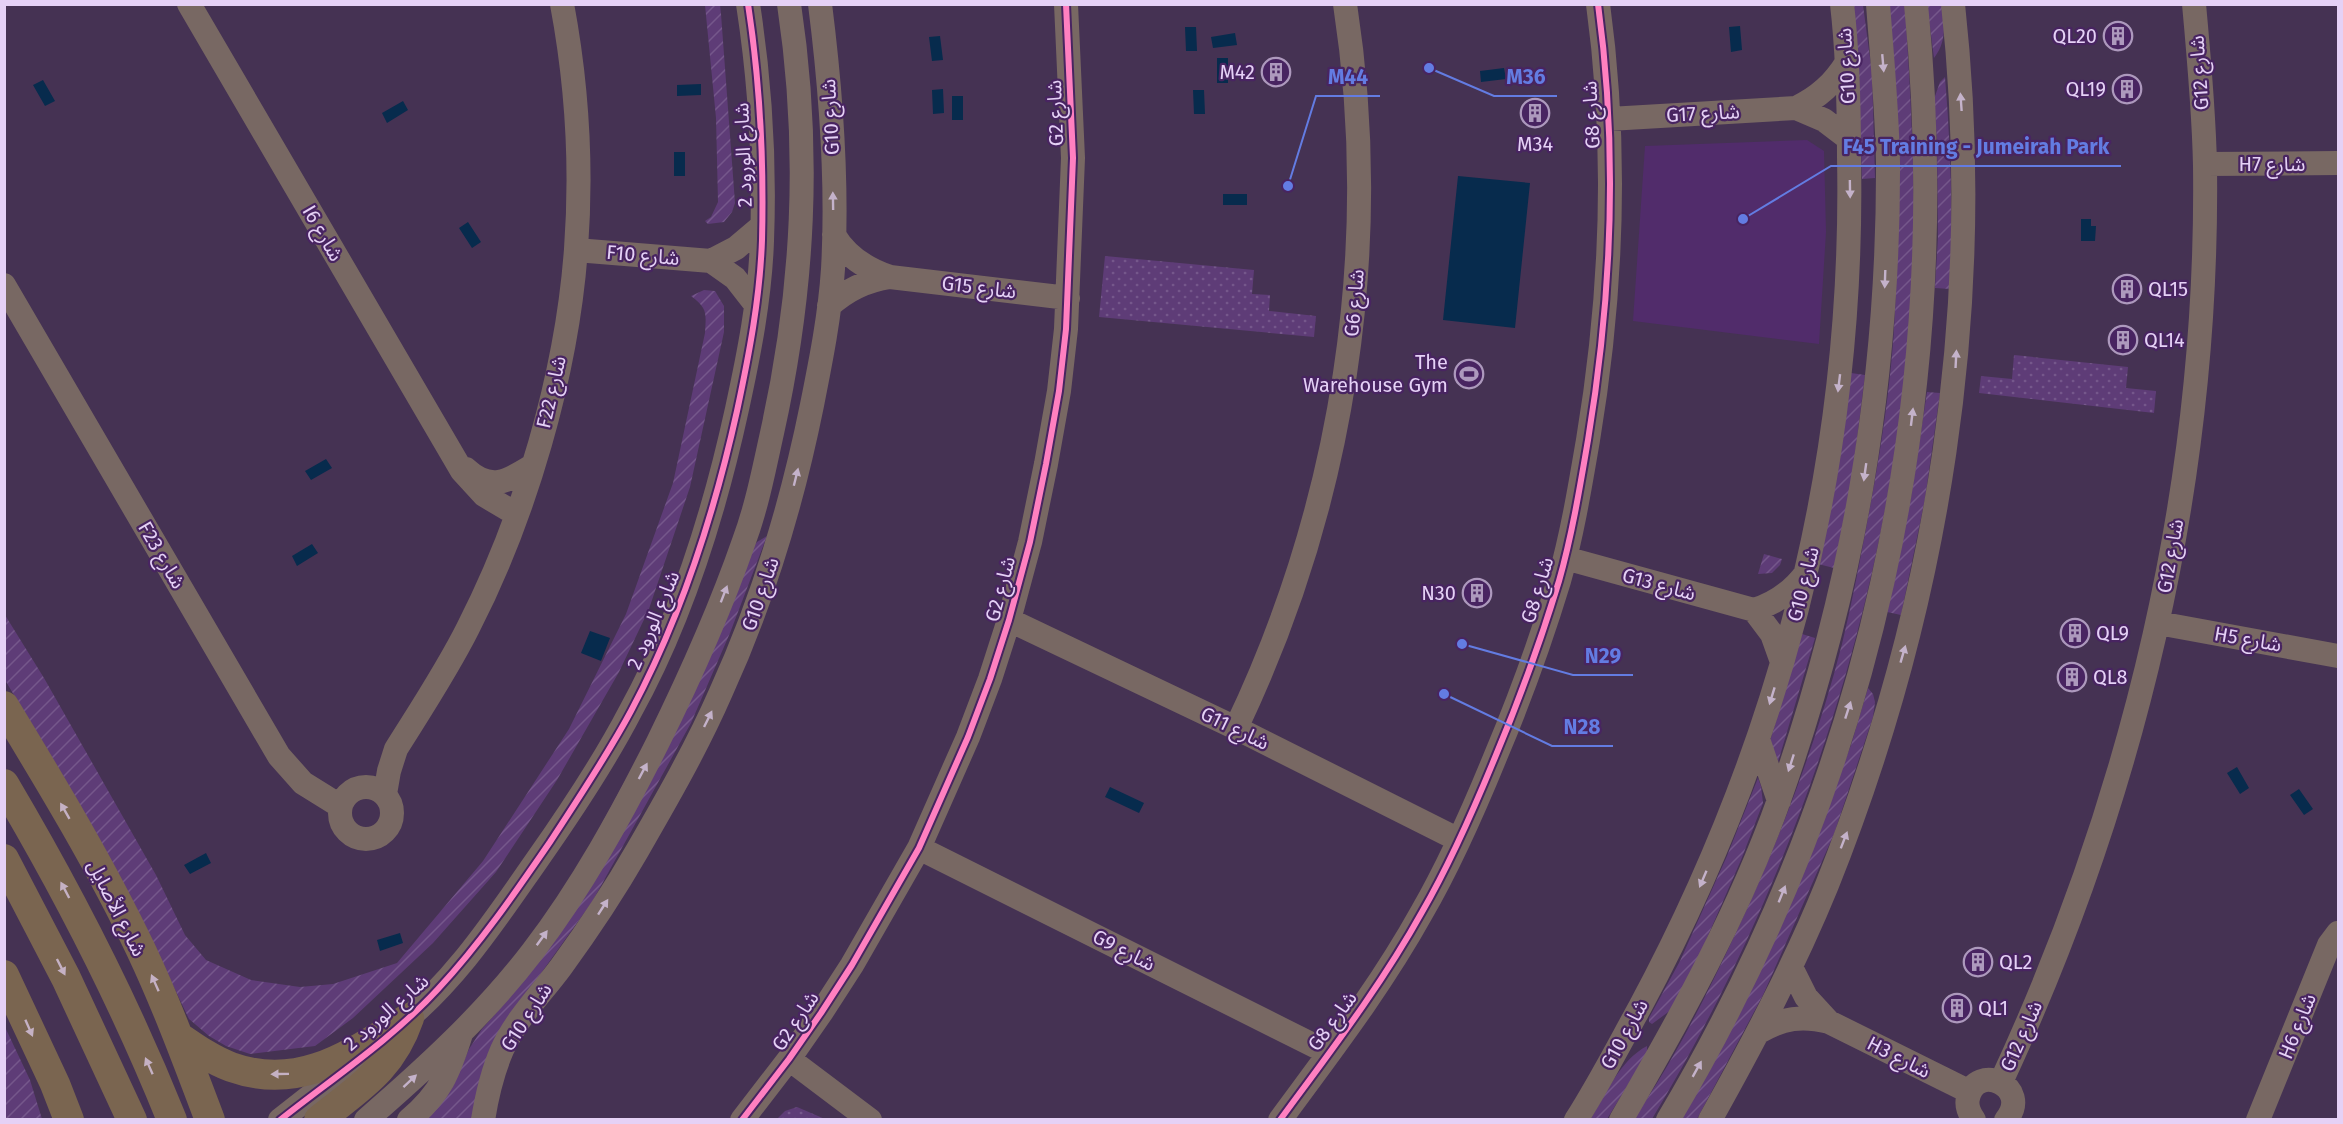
<svg xmlns="http://www.w3.org/2000/svg" width="2343" height="1124" font-family="'Fira Sans','Noto Sans Arabic',sans-serif">
  <style>
    .built { fill: #512c6b }
    .grass { fill: url(#grass-dots) }
    .garden { fill: url(#garden-furrows) }
    .water { fill: #072b4d }
    .lines { fill: none; stroke-linecap: round; stroke-linejoin: round }
    .minor { stroke: #786863; stroke-width: 24 }
    .major { stroke: #7a6550; stroke-width: 30 }
    .cycleway-casing { stroke: #482461; stroke-width: 10 }
    .cycleway { stroke: #ff80c0; stroke-width: 6 }
    .oneway { fill: #c4b2ca }
    .oneway2 { fill: #c5b1c4 }
    .labels { text-anchor: middle; stroke-width: 4.5; stroke-linejoin: round; paint-order: stroke }
    .poi-label { font-size: 20px; fill: #e5d1f6; stroke: #482461; text-anchor: start }
    .street-label { font-size: 20px; fill: #e5d1f6; stroke: #482461 }
    .leader { fill: none; stroke: #637ce2; stroke-width: 2 }
    .callout-dot { fill: #637ce2; stroke: #482461; stroke-width: 2 }
    .callout-label { font-size: 21px; text-anchor: middle; font-weight: bold; fill: #637ce2; stroke: #482461; stroke-width: 4.5; stroke-linejoin: round; paint-order: stroke }
  </style>
  <defs>
    <pattern id="grass-dots" width="8" height="8" patternUnits="userSpaceOnUse" patternTransform="scale(1.5)"><rect width="8" height="8" fill="#5e3c77"/><path d="M2 2h.1M6 6h.1" fill="none" stroke="#75578b" stroke-width="1.8" stroke-linecap="round"/></pattern>
    <pattern id="garden-furrows" width="10" height="10" patternUnits="userSpaceOnUse" patternTransform="scale(1.5)"><rect width="10" height="10" fill="#5e3c77"/><path d="M-1 1l2-2M0 10L10 0M9 11l2-2" fill="none" stroke="#75578b"/></pattern>
  </defs>
  <rect width="100%" height="100%" fill="#453253"/>
  <path class="built" d="M1807 140 1824 151 1826 232 1819 344 1633 321 1645 146Z"/>
  <path class="grass" d="M1105 256 1254 270 1252 294 1270 295 1269 311 1316 316 1314 337 1099 317Z
    M2014 355 2128 367 2126 388 2156 391 2154 413 1979 393 1981 376 2012 379Z
    M797 1107 825 1119H777L785 1111Z"/>
  <path class="garden" d="M705 5H720L721 14 735 203 732 212 724 222 708 224 705 221 711 217 718 202 716 118Z
    M1850 5H1863L1872 73 1875 178 1862 179 1858 74Z
    M1888 5H1905C1909 71 1913 137 1914 203 1915 224 1916 246 1915 267 1898 569 1807 861 1652 1119L1633 1120C1672 1063 1703 1003 1732 941 1777 846 1816 746 1842 644 1852 603 1860 560 1868 518 1883 440 1895 360 1896 280 1897 188 1891 96 1888 5Z
    M1927 5H1943C1944 25 1947 41 1934 58Z
    M1945 77C1951 148 1953 218 1950 289L1935 288 1938 237 1937 143 1934 99 1940 82Z
    M704 290 715 291 724 306V332L690 487 649 609 619 672 557 780 496 872 433 943 353 1018 315 1046 250 1054 226 1046 209 1036 189 1019 145 927 86 816 5 680V615L44 678 156 875 185 935 206 960 251 980 300 987 333 984 397 963 483 861 569 729 626 614 673 483 705 333C706 313 708 309 691 296Z
    M1851 373 1865 375 1852 479 1834 568 1818 564Z
    M1927 392 1940 393 1925 499 1901 615 1887 612 1911 497Z
    M767 536 730 633 691 723 592 902 501 1029 474 1119 424 1120 457 1077 469 1049 482 1029 503 1005 751 550 757 542Z
    M1764 554 1782 559 1780 565 1772 573 1758 574Z
    M1802 634 1815 638 1778 762 1770 741Z
    M1868 688 1873 694 1875 702 1873 717 1834 834 1763 995 1697 1119 1681 1120 1747 998 1809 853 1851 745Z
    M1758 778 1761 786 1763 803 1741 860 1693 970 1671 1010 1652 1024 1649 1022V1018L1680 961 1727 856Z
    M4 1025 30 1080 42 1119H5Z
    M1647 1046V1054L1607 1119 1590 1120C1606 1094 1620 1060 1647 1046Z"/>
  <path class="water" d="M1740 26 1742 50 1731 52 1729 27Z
    M1185 27H1196L1197 51H1186Z
    M1235 33 1237 45 1213 48 1211 37Z
    M940 36 943 60 932 61 929 37Z
    M1228 58V83H1217V58Z
    M1504 68 1506 79 1481 82 1480 71Z
    M43 80 55 101 45 106 33 85Z
    M701 84V95L677 96V85Z
    M943 89 944 113 933 114 932 90Z
    M1193 90H1204L1205 114H1194Z
    M952 96H963V120H952Z
    M403 101 408 110 387 123 382 113Z
    M674 152H685V176H674Z
    M1458 176 1530 183 1515 328 1443 320Z
    M1223 194H1247V205H1223Z
    M2081 219H2091V226H2096L2095 241H2081Z
    M468 222 481 242 472 248 459 228Z
    M326 459 332 468 311 480 305 471Z
    M312 544 318 553 297 566 292 556Z
    M590 631 610 638 601 661 581 653Z
    M2237 767 2249 788 2240 794 2227 773Z
    M1110 787 1144 803 1139 813 1105 797Z
    M2299 789 2313 809 2304 815 2290 795Z
    M206 853 211 863 190 874 184 865Z
    M400 933 403 943 380 951 377 940Z"/>
  <g class="lines">
    <path class="minor" d="M189 4 462 471 484 495 516 514
      M1796 108 1824 120 1849 139
      M1609 119 1796 108C1819 97 1834 83 1847 62
      M2205 164 2338 163
      M834 235C847 257 866 269 890 277L1068 298
      M576 250 711 261 735 278 756 305
      M711 261 736 248 762 226
      M4 285 279 756 303 783 340 806
      M829 306C847 290 865 281 890 277
      M466 469C491 492 508 481 532 466
      M1565 558 1754 610C1776 603 1792 592 1806 573
      M1754 610 1772 634 1782 662
      M1009 620 1236 728 1459 840
      M2158 623 2338 656
      M1236 728C1343 504 1383 250 1345 4
      M1758 739 1779 801
      M340 813a26 26 0 1 1 52 0a26 26 0 1 1-52 0Z
      M385 794 389 771 396 749C421 709 447 670 468 628 525 517 567 374 576 249 582 168 577 84 562 4
      M919 848 1329 1053
      M1791 967 1806 997 1829 1022
      M395 1029C454 983 495 920 537 860 570 813 603 764 630 712 682 618 714 514 737 409 749 354 760 298 762 241 765 163 760 82 748 4
      M1759 1032C1783 1018 1802 1015 1829 1022L1970 1092
      M789 1059 870 1120
      M2001 1082C2134 796 2209 483 2205 166 2204 112 2199 58 2194 4
      M280 1120 359 1058
      M366 1120C426 1068 485 1014 533 951 582 887 622 814 658 742 690 677 720 610 744 541 757 506 764 469 772 433 804 289 811 150 789 4
      M409 1120C441 1093 449 1072 461 1034
      M483 1120C487 1095 492 1073 502 1050 516 1019 541 994 561 967 588 930 614 891 637 851 667 799 697 747 721 692 763 600 792 504 812 405 821 360 830 315 833 269 838 181 831 91 820 4
      M742 1120 789 1059 821 1013 852 965 919 848 968 737 990 679 1009 620 1030 542 1046 464 1059 391 1066 329 1073 158 1066 4
      M1280 1120C1330 1052 1381 986 1422 912 1451 862 1474 809 1496 755 1520 698 1541 640 1559 581 1572 535 1580 487 1588 440 1612 296 1618 150 1598 4
      M1576 1120C1599 1084 1619 1045 1640 1007 1783 741 1855 459 1849 157 1849 106 1848 55 1842 4
      M1621 1120C1681 1017 1739 912 1779 800 1853 591 1889 383 1888 162 1887 109 1882 57 1878 4
      M1668 1120C1870 781 1955 397 1916 4
      M1710 1120C1753 1043 1794 966 1827 885 1939 605 1986 305 1953 4
      M1974 1120C1969 1113 1966 1106 1968 1098 1976 1061 2033 1087 2006 1120
      M2258 1120 2329 945 2338 933"/>
    <path class="major" d="M4 706C52 785 101 866 141 950 167 1005 188 1062 210 1120
      M4 784C68 892 125 1003 172 1120
      M4 859 66 978 132 1120
      M4 975 55 1084 69 1120
      M179 1037C195 1048 212 1060 231 1067 301 1092 352 1053 409 1018
      M319 1120C360 1087 391 1070 409 1018"/>
    <g class="cycleway-casing">
      <path id="cycleway" d="M280 1120C333 1078 392 1039 438 989 480 944 515 893 550 842 578 799 607 756 631 711 681 617 714 515 737 411 749 355 760 298 762 240 764 162 760 82 748 4
        M742 1120 789 1059 821 1013 852 965 919 848 968 737 990 679 1009 620 1030 542 1046 464 1059 391 1066 329 1073 158 1066 4
        M1280 1120C1330 1052 1381 986 1422 912 1451 862 1474 809 1496 755 1520 698 1541 640 1559 581 1572 535 1580 487 1588 440 1612 296 1618 150 1598 4"/>
    </g>
    <use href="#cycleway" class="cycleway"/>
  </g>
  <defs><path id="oneway-solid" d="M-6-.8H1V-3.2L6.5 0L1 3.2V.8H-6Z" transform="scale(1.5)"/></defs>
  <g class="oneway">
    <use href="#oneway-solid" transform="translate(1883 63) rotate(85)"/>
    <use href="#oneway-solid" transform="translate(1961 102) rotate(-94)"/>
    <use href="#oneway-solid" transform="translate(1850 189) rotate(89)"/>
    <use href="#oneway-solid" transform="translate(833 201) rotate(-91)"/>
    <use href="#oneway-solid" transform="translate(1885 279) rotate(92)"/>
    <use href="#oneway-solid" transform="translate(1956 359) rotate(-87)"/>
    <use href="#oneway-solid" transform="translate(1839 383) rotate(97)"/>
    <use href="#oneway-solid" transform="translate(1912 417) rotate(-83)"/>
    <use href="#oneway-solid" transform="translate(1865 472) rotate(98)"/>
    <use href="#oneway-solid" transform="translate(796 477) rotate(-76)"/>
    <use href="#oneway-solid" transform="translate(724 594) rotate(-69)"/>
    <use href="#oneway-solid" transform="translate(1903 654) rotate(-74)"/>
    <use href="#oneway-solid" transform="translate(1772 696) rotate(107)"/>
    <use href="#oneway-solid" transform="translate(1848 710) rotate(-72)"/>
    <use href="#oneway-solid" transform="translate(708 719) rotate(-64)"/>
    <use href="#oneway-solid" transform="translate(1791 763) rotate(108)"/>
    <use href="#oneway-solid" transform="translate(643 771) rotate(-62)"/>
    <use href="#oneway-solid" transform="translate(1844 840) rotate(-69)"/>
    <use href="#oneway-solid" transform="translate(1703 879) rotate(113)"/>
    <use href="#oneway-solid" transform="translate(1782 894) rotate(-68)"/>
    <use href="#oneway-solid" transform="translate(603 907) rotate(-57)"/>
    <use href="#oneway-solid" transform="translate(542 938) rotate(-54)"/>
    <use href="#oneway-solid" transform="translate(1697 1069) rotate(-61)"/>
    <use href="#oneway-solid" transform="translate(410 1081) rotate(-43)"/>
  </g>
  <g class="oneway2">
    <use href="#oneway-solid" transform="translate(65 811) rotate(-120)"/>
    <use href="#oneway-solid" transform="translate(65 890) rotate(-118)"/>
    <use href="#oneway-solid" transform="translate(61 967) rotate(63)"/>
    <use href="#oneway-solid" transform="translate(155 983) rotate(-114)"/>
    <use href="#oneway-solid" transform="translate(29 1028) rotate(66)"/>
    <use href="#oneway-solid" transform="translate(149 1066) rotate(-114)"/>
    <use href="#oneway-solid" transform="translate(280 1074) rotate(179)"/>
  </g>
  <defs>
    <g id="building-ring" transform="scale(1.5)"><circle r="9.5" fill="#482461" stroke="#ad99bd" stroke-width="1.5"/><path d="M-4-6H4V6H1V3H-1V6H-4ZM-2.5-4.3h1.7v1.8h-1.7ZM.8-4.3h1.7v1.8H.8ZM-2.5-1h1.7V.8h-1.7ZM.8-1h1.7V.8H.8Z" fill="#ad99bd"/></g>
    <g id="stadium-ring" transform="scale(1.5)"><circle r="9.5" fill="#482461" stroke="#ad99bd" stroke-width="1.5"/><path d="M0-5a6.5 5 0 1 0 0 10a6.5 5 0 1 0 0-10ZM-3.5-1.8h7v3.6h-7Z" fill="#ad99bd"/></g>
  </defs>
  <g fill-rule="evenodd">
    <use href="#building-ring" x="2118" y="36"/>
    <use href="#building-ring" x="1276" y="72"/>
    <use href="#building-ring" x="2127" y="89"/>
    <use href="#building-ring" x="1535" y="113"/>
    <use href="#building-ring" x="2127" y="289"/>
    <use href="#building-ring" x="2123" y="340"/>
    <use href="#stadium-ring" x="1469" y="374"/>
    <use href="#building-ring" x="1477" y="593"/>
    <use href="#building-ring" x="2075" y="633"/>
    <use href="#building-ring" x="2072" y="677"/>
    <use href="#building-ring" x="1978" y="962"/>
    <use href="#building-ring" x="1957" y="1008"/>
  </g>
  <g class="labels">
    <g class="poi-label">
      <text x="2097" y="43" text-anchor="end">QL20</text>
      <text x="1255" y="79" text-anchor="end">M42</text>
      <text x="2106" y="96" text-anchor="end">QL19</text>
      <text x="1535" y="151" text-anchor="middle">M34</text>
      <text x="2148" y="296">QL15</text>
      <text x="2144" y="347">QL14</text>
      <text x="1448" y="369" text-anchor="end">The<tspan x="1448" dy="23">Warehouse Gym</tspan></text>
      <text x="1456" y="600" text-anchor="end">N30</text>
      <text x="2096" y="640">QL9</text>
      <text x="2093" y="684">QL8</text>
      <text x="1999" y="969">QL2</text>
      <text x="1978" y="1015">QL1</text>
    </g>
    <g class="street-label">
      <text transform="translate(1846 66) rotate(-93)" y="7">G10 شارع</text>
      <text transform="translate(2199 73) rotate(-94)" y="7">G12 شارع</text>
      <text transform="translate(1055 113) rotate(-92)" y="7">G2 شارع</text>
      <text transform="translate(1703 113) rotate(-3)" y="7">G17 شارع</text>
      <text transform="translate(1591 115) rotate(-93)" y="7">G8 شارع</text>
      <text transform="translate(830 117) rotate(-93)" y="7">G10 شارع</text>
      <text transform="translate(743 155) rotate(-92)" y="7">شارع الورود 2</text>
      <text x="2272" y="171">H7 شارع</text>
      <text transform="translate(323 233) rotate(60)" y="7">I6 شارع</text>
      <text transform="translate(643 255) rotate(5)" y="7">F10 شارع</text>
      <text transform="translate(979 287) rotate(7)" y="7">G15 شارع</text>
      <text transform="translate(1354 303) rotate(-85)" y="7">G6 شارع</text>
      <text transform="translate(551 392) rotate(-77)" y="7">F22 شارع</text>
      <text transform="translate(162 555) rotate(60)" y="7">F23 شارع</text>
      <text transform="translate(2170 556) rotate(-80)" y="7">G12 شارع</text>
      <text transform="translate(1659 584) rotate(15)" y="7">G13 شارع</text>
      <text transform="translate(1803 584) rotate(-76)" y="7">G10 شارع</text>
      <text transform="translate(1000 589) rotate(-75)" y="7">G2 شارع</text>
      <text transform="translate(1537 590) rotate(-73)" y="7">G8 شارع</text>
      <text transform="translate(760 594) rotate(-71)" y="7">G10 شارع</text>
      <text transform="translate(653 620) rotate(-67)" y="7">شارع الورود 2</text>
      <text transform="translate(2248 639) rotate(10)" y="7">H5 شارع</text>
      <text transform="translate(1235 728) rotate(26)" y="7">G11 شارع</text>
      <text transform="translate(117 908) rotate(63)" y="7">شارع الأصايل</text>
      <text transform="translate(1124 950) rotate(27)" y="7">G9 شارع</text>
      <text transform="translate(386 1012) rotate(-41)" y="7">شارع الورود 2</text>
      <text transform="translate(526 1017) rotate(-57)" y="7">G10 شارع</text>
      <text transform="translate(795 1021) rotate(-56)" y="7">G2 شارع</text>
      <text transform="translate(1332 1021) rotate(-54)" y="7">G8 شارع</text>
      <text transform="translate(2297 1026) rotate(-68)" y="7">H6 شارع</text>
      <text transform="translate(1624 1034) rotate(-61)" y="7">G10 شارع</text>
      <text transform="translate(2021 1036) rotate(-66)" y="7">G12 شارع</text>
      <text transform="translate(1899 1057) rotate(27)" y="7">H3 شارع</text>
    </g>
  </g>
  <path class="leader" d="M1429 68L1494 96H1557M1288 186L1316 96H1380M1743 219L1831 166H2121M1462 644L1573 675H1633M1444 694L1552 746H1613"/>
  <g class="callout-dot">
    <circle cx="1429" cy="68" r="6"/>
    <circle cx="1288" cy="186" r="6"/>
    <circle cx="1743" cy="219" r="6"/>
    <circle cx="1462" cy="644" r="6"/>
    <circle cx="1444" cy="694" r="6"/>
  </g>
  <g class="callout-label">
    <text x="1526" y="84">M36</text>
    <text x="1348" y="84">M44</text>
    <text x="1976" y="154">F45 Training - Jumeirah Park</text>
    <text x="1603" y="663">N29</text>
    <text x="1582" y="734">N28</text>
  </g>
  <rect width="2343" height="1124" fill="none" stroke="#e5d1f6" stroke-width="12"/>
</svg>
